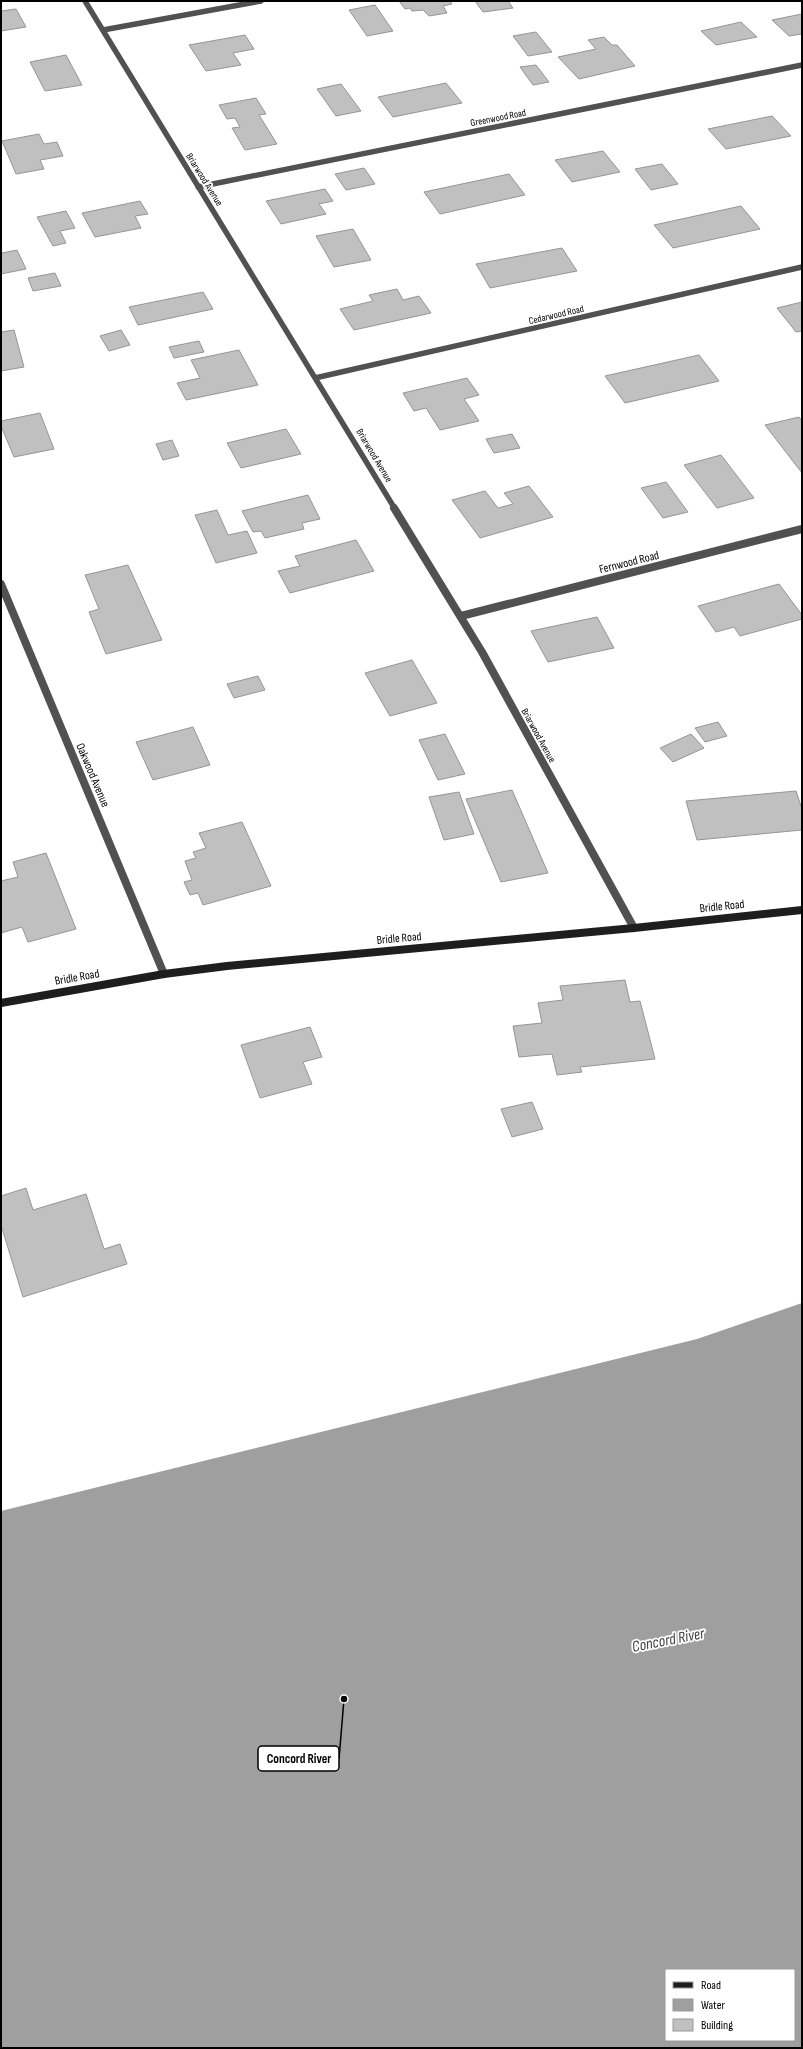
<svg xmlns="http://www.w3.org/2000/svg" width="803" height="2049" font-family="'Sofia Sans Condensed',sans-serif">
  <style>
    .water { fill: #9f9f9f; fill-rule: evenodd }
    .building { fill: #c0c0c0; stroke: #959595 }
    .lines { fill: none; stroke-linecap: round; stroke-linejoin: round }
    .street-far1 { stroke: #515151; stroke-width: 5.5 }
    .street { stroke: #515151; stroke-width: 8 }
    .secondary { stroke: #1e1e1e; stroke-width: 8 }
    .labels { text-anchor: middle; stroke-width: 3.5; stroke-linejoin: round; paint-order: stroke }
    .far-street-label { font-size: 10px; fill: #000; stroke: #fff }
    .street-label { font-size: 12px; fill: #000; stroke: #fff }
    .near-water-label { font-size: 16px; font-style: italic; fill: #404040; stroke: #fff }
    .leader { fill: none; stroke: #000; stroke-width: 1.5 }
    .callout-dot { fill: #000; stroke: #fff; stroke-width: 1.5 }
    .callout { fill: #fff; stroke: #000; stroke-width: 1.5 }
    .callout-label { font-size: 13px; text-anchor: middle; font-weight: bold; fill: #000 }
  </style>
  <rect width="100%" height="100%" fill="#fff"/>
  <path class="water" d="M802 1303V2048H1V1511L697 1339ZM666 1970H794V2040H666Z"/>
  <path class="building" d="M399 1H450L452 4 443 6 447 13 429 16 423 10 412 11 410 8 405 9Z
    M475 1H508L513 8 483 12Z
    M375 5 393 31 367 36 349 10Z
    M16 9 26 27 1 31V11Z
    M802 14V34L789 36 772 20Z
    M741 22 757 37 716 45 701 31Z
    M536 32 552 52 528 56 513 36Z
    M245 35 254 49 233 53 241 65 206 71 189 45Z
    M604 37 612 45H617L635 66 579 79 558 57 596 49 588 40Z
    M66 55 82 85 45 91 30 62Z
    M536 65 549 82 533 85 520 67Z
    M446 83 462 103 393 117 378 97Z
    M341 84 361 111 336 116 317 89Z
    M256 98 266 114 259 115 277 144 245 150 232 128 240 127 235 118 227 119 219 105Z
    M772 116 791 136 726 149 708 129Z
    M39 134 44 144 57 142 63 156 40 160 44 169 16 174 2 141Z
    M603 151 620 172 572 182 555 160Z
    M662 164 678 184 651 190 635 169Z
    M364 168 375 184 346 190 335 174Z
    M509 174 525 195 440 214 424 192Z
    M325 189 333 201 319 204 326 214 281 224 266 201Z
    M140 201 148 214 135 216 141 228 95 237 82 213Z
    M741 206 760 229 673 248 654 225Z
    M66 211 75 228 60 231 66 243 53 246 37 217Z
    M353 229 371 260 334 267 316 236Z
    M562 248 577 271 490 288 476 264Z
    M17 250 26 269 1 274V251L2 253Z
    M55 273 61 286 33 291 28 278Z
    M397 289 403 300 419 296 431 313 354 330 340 309 373 301 369 295Z
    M203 292 213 309 138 325 129 307Z
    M802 302V331L796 332 777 308Z
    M14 330 24 367 1 371V332Z
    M121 330 130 345 109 351 100 336Z
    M199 341 204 352 174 358 169 347Z
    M239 350 258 385 186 400 177 383 200 378 191 360Z
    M699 355 719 381 625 403 605 376Z
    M467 378 479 395 464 399 479 421 440 430 426 408 414 411 403 393Z
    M40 413 54 449 14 457 1 426V421Z
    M799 417 802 421V473L765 425Z
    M286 429 301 454 241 468 227 443Z
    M512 434 520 448 494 453 486 439Z
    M172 440 179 456 163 460 156 444Z
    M721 455 754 498 717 508 684 465Z
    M666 482 688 512 663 518 641 488Z
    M529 486 553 517 480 538 452 500 485 491 498 508 513 504 504 493Z
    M308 495 320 519 302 523 304 529 265 538 261 531 253 532 242 511Z
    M217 510 228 535 247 531 257 553 216 563 195 515Z
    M356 540 374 571 290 593 278 571 300 566 295 556Z
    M128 565 162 640 106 654 89 612 99 609 85 575Z
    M779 584 802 615V619L740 636 734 627 716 632 698 606Z
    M597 617 614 648 548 662 531 631Z
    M412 660 437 703 390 716 365 673Z
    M258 676 265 690 234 698 227 684Z
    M718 722 727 736 705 742 695 728Z
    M193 727 210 765 153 780 136 742Z
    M445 734 465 774 438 780 419 740Z
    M691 734 704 748 673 762 660 748Z
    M512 790 548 873 501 882 466 799Z
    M796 791 802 809V830L697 840 686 801Z
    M459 792 474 834 444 840 429 797Z
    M242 822 271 886 203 905 198 893 190 895 184 882 192 880 185 861 196 858 193 852 206 848 199 833Z
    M46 853 76 929 28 942 22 927 1 933V881L18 877 13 862Z
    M625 980 630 1002 640 1001 655 1059 580 1067 582 1072 557 1075 552 1054 519 1057 513 1026 542 1023 538 1003 563 1000 560 986Z
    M310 1027 322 1057 303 1062 312 1084 260 1098 241 1045Z
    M532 1102 543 1129 512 1137 501 1109Z
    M26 1188 33 1210 86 1194 104 1249 120 1244 127 1264 23 1297 1 1225V1196Z"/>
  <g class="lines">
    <path class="street-far1" d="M85 1 395 509
      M103 30 261 1
      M198 187 802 65
      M315 378 802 267"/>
    <path class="street" d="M394 508 482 652 634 928
      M1 584 164 974
      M461 616 802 529"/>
    <path class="secondary" d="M1 1003 164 974 227 966 634 928 802 910"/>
  </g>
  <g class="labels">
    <g class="far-street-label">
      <text transform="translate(498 117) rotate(-11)" y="4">Greenwood Road</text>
      <text transform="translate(205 179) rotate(58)" y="4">Briarwood Avenue</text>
      <text transform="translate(556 314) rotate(-13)" y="4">Cedarwood Road</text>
      <text transform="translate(375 455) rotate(59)" y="4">Briarwood Avenue</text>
      <text transform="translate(539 735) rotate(61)" y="4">Briarwood Avenue</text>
    </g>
    <g class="street-label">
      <text transform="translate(629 562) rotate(-14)" y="4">Fernwood Road</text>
      <text transform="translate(93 775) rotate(67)" y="4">Oakwood Avenue</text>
      <text transform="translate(722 906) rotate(-6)" y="4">Bridle Road</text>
      <text transform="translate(399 938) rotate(-5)" y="4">Bridle Road</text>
      <text transform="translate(77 977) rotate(-10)" y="4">Bridle Road</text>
    </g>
    <g class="near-water-label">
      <text transform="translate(668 1639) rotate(-11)" y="6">Concord River</text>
    </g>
  </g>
  <path class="leader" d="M344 1699L339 1759"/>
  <circle class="callout-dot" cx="344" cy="1699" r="4"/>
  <rect class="callout" x="258" y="1746" width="81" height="25" rx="4"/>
  <g class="callout-label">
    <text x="299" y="1763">Concord River</text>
  </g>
  <rect width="803" height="2049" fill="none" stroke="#000000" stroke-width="4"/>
  <rect x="665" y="1969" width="130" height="72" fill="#ffffff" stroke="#999999"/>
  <rect x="673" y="1982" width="20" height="6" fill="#1e1e1e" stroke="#999999"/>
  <text x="701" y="1989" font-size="12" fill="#000000">Road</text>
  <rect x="673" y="1999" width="20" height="12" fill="#9f9f9f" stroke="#999999"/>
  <text x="701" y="2009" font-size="12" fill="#000000">Water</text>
  <rect x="673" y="2019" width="20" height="12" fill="#c0c0c0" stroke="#999999"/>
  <text x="701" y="2029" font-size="12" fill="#000000">Building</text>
</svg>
